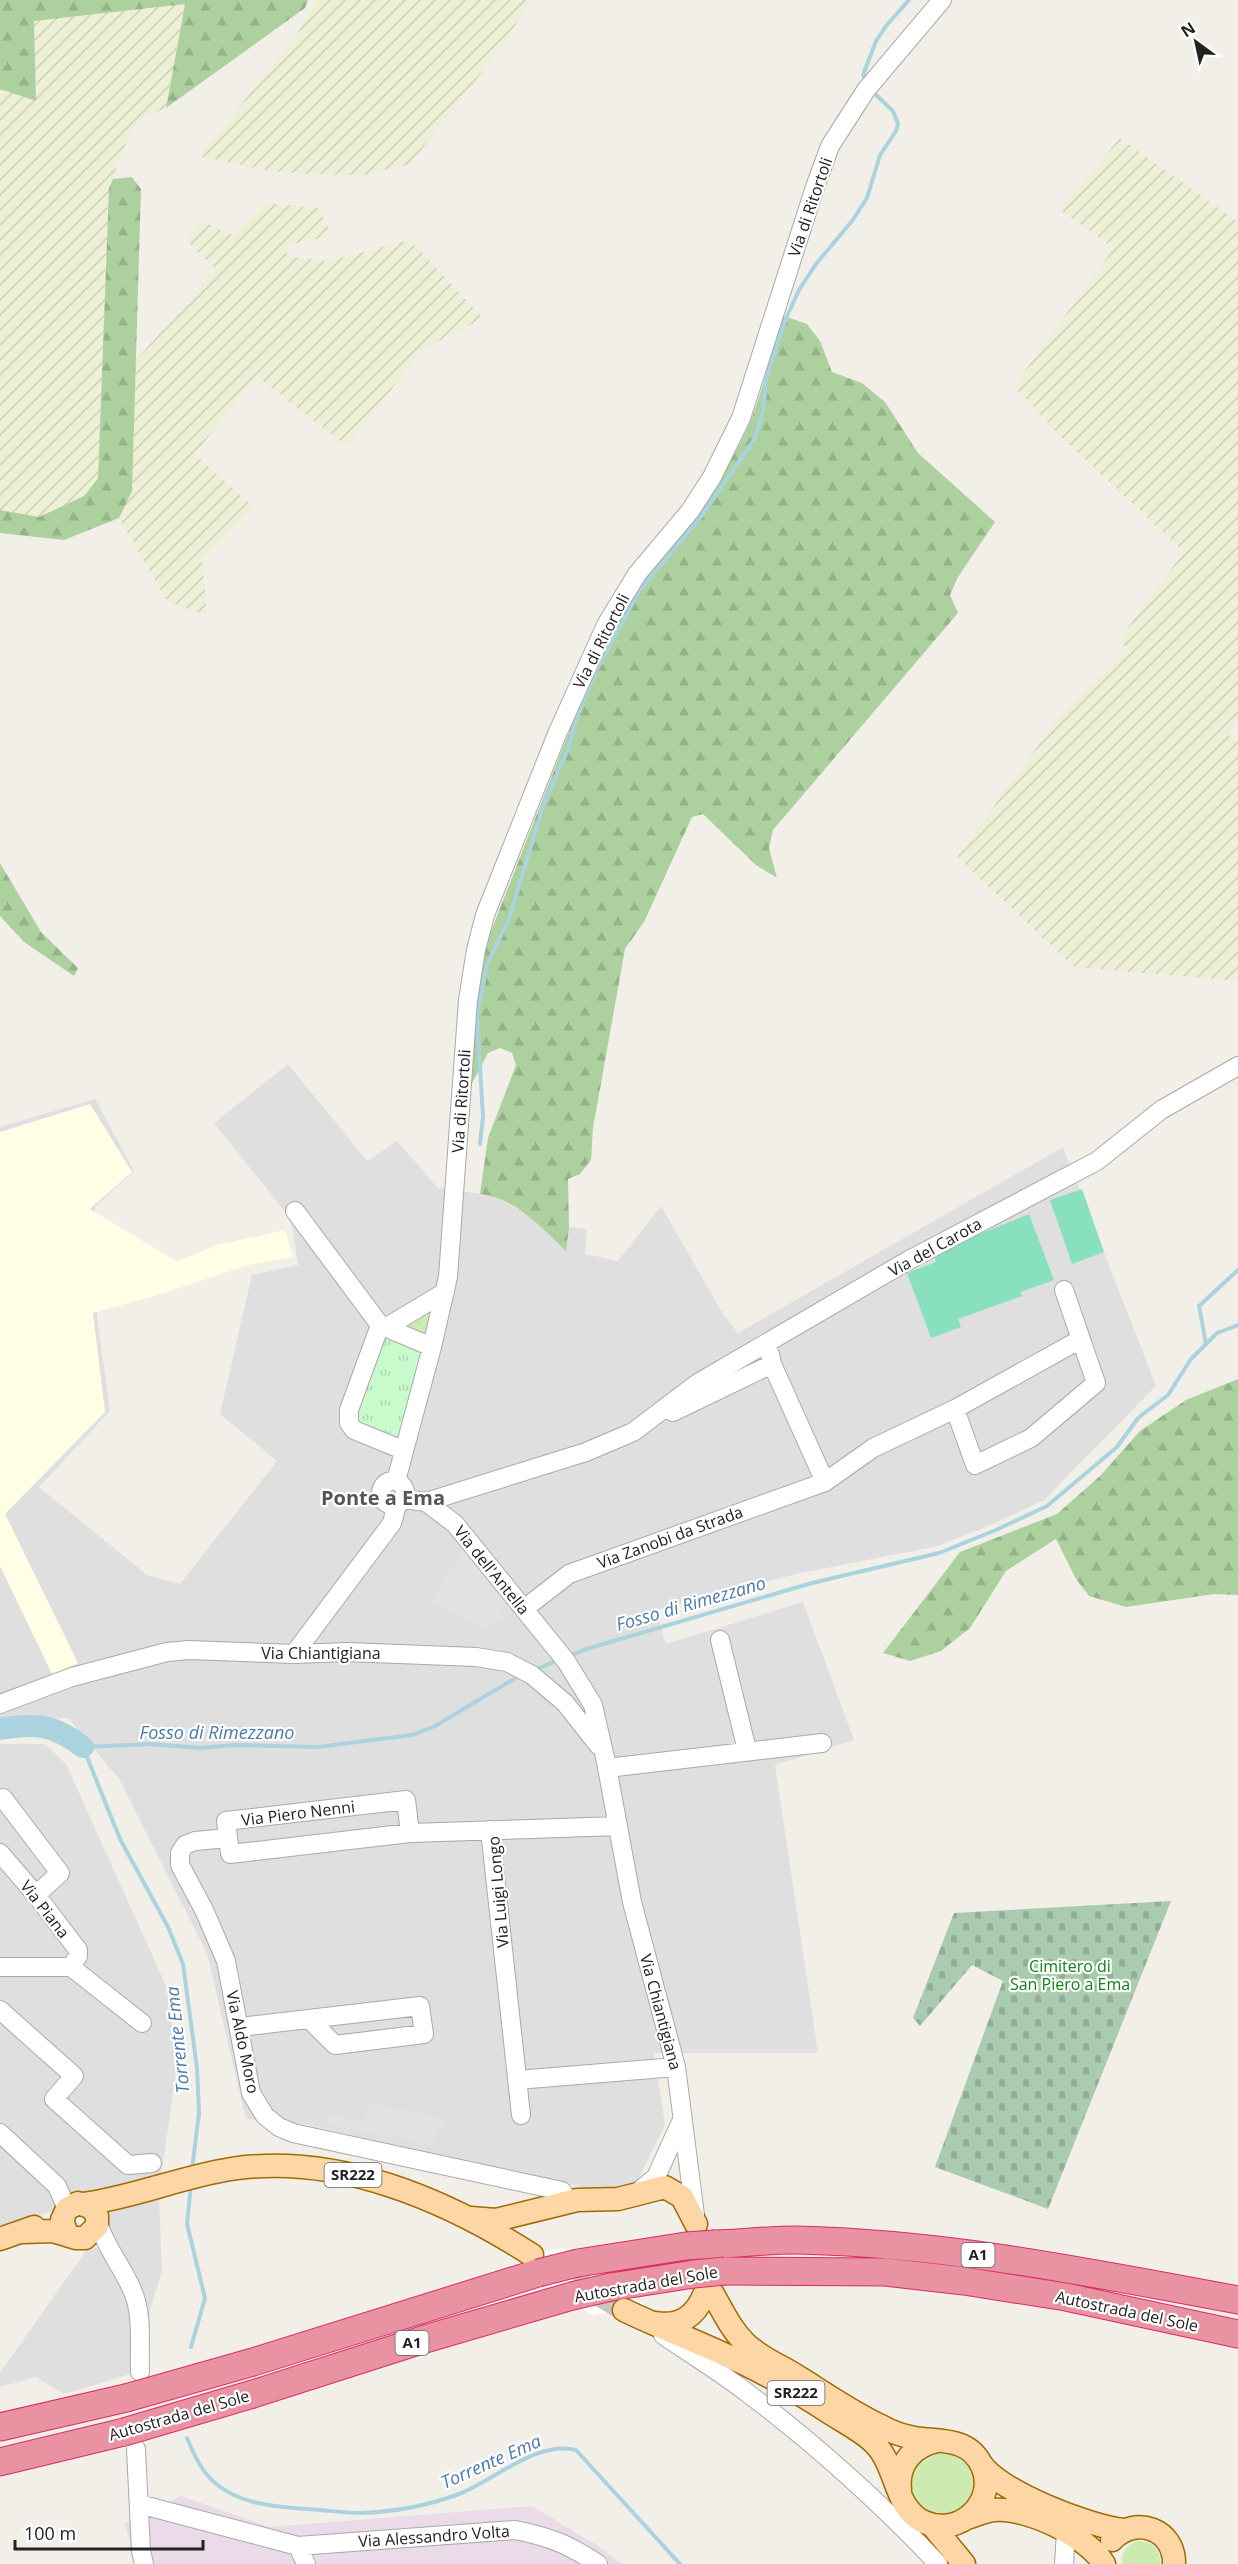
<svg xmlns="http://www.w3.org/2000/svg" width="1238" height="2564" font-family="'Open Sans',sans-serif">
  <style>
    .residential { fill: #e0dfdf }
    .industrial { fill: #ebdbe8 }
    .education { fill: #ffffe5 }
    .farmland { fill: url(#farmland-furrows) }
    .grass { fill: #cdebb0 }
    .forest { fill: url(#forest-firs) }
    .cemetery { fill: url(#cemetery-stones) }
    .park { fill: url(#park-tufts) }
    .pitch { fill: #88e0be }
    .parking { fill: #e2e2e2 }
    .pier { fill: #fff }
    .lines { fill: none; stroke-linecap: round; stroke-linejoin: round }
    .stream { stroke: #aad3df; stroke-width: 4 }
    .river { stroke: #aad3df; stroke-width: 22 }
    .major-tunnel { stroke: #c8c6c1; stroke-width: 22; stroke-dasharray: 22 11; stroke-linecap: butt }
    .minor-casing { stroke: #a9a9a9; stroke-width: 20 }
    .major-casing { stroke: #a06b00; stroke-width: 25 }
    .highway-casing { stroke: #dc2a67; stroke-width: 29 }
    .minor { stroke: #fff; stroke-width: 18 }
    .major { stroke: #fcd6a4; stroke-width: 22 }
    .highway { stroke: #e892a2; stroke-width: 27 }
    .highway-bridge-casing { stroke: #dc2a67; stroke-width: 29; stroke-linecap: butt }
    .highway-bridge { stroke: #e892a2; stroke-width: 27 }
    .labels { text-anchor: middle; stroke-width: 4.5; stroke-linejoin: round; paint-order: stroke }
    .shield { fill: #fff; stroke: #646464; stroke-width: 1.5 }
    .shield-label { font-size: 15px; font-weight: bold; fill: #222 }
    .street-label { font-size: 16px; fill: #222; stroke: #fff }
    .park-label { font-size: 16px; fill: #0c8416; stroke: #fff }
    .water-label { font-size: 18px; font-style: italic; fill: #4a7aab; stroke: #fff }
    .quarter-label { font-size: 20px; font-weight: bold; fill: #555; stroke: #fff }
  </style>
  <defs>
    <pattern id="farmland-furrows" width="10" height="10" patternUnits="userSpaceOnUse" patternTransform="scale(1.5)"><rect width="10" height="10" fill="#eef0d5"/><path d="M-1 1l2-2M0 10L10 0M9 11l2-2" fill="none" stroke="#ccceb7"/></pattern>
    <pattern id="forest-firs" width="22" height="20" patternUnits="userSpaceOnUse" patternTransform="scale(1.5)"><rect width="22" height="20" fill="#add19e"/><path d="M5 1l3.5 6h-7zM16 11l3.5 6h-7z" fill="#95b388"/></pattern>
    <pattern id="cemetery-stones" width="16" height="16" patternUnits="userSpaceOnUse" patternTransform="scale(1.5)"><rect width="16" height="16" fill="#aacbaf"/><path d="M2 7V4a2 2 0 0 1 4 0v3zM10 15v-3a2 2 0 0 1 4 0v3z" fill="#92ae96"/></pattern>
    <pattern id="park-tufts" width="24" height="20" patternUnits="userSpaceOnUse" patternTransform="scale(1.5)"><rect width="24" height="20" fill="#c8facc"/><path d="M3 7l-1-3M5 7V3M7 7l1-3M15 17l-1-3M17 17v-4M19 17l1-3" fill="none" stroke="#acd6af"/></pattern>
  </defs>
  <rect width="100%" height="100%" fill="#f2efe9"/>
  <path class="residential" d="M288 1064 367 1161 397 1141 438 1188 494 1196 529 1215 565 1250 569 1227 587 1229 585 1254 618 1261 661 1206 723 1314 738 1333 1063 1147 1156 1386 1044 1500 993 1524 938 1546 796 1574 656 1610 666 1644 803 1602 854 1740 775 1765 818 2053H654L665 2125 634 2188 608 2193 304 2124 246 2119 207 1953 119 1779 68 1718 0 1720V1127L95 1099 134 1171 95 1207 97 1316 110 1411 39 1487 147 1575 180 1584 277 1461 220 1414 252 1275 298 1265 291 1219 214 1123Z
    M0 1744H45L66 1764 167 1988 177 2066 161 2176 0 2228Z
    M159 2196 162 2271 150 2310 146 2369 64 2394 36 2377 0 2387V2373L88 2248 96 2247 99 2250 107 2247 104 2220 108 2213Z"/>
  <path class="industrial" d="M181 2496 270 2527 532 2506 595 2544 622 2564H135L125 2523Z"/>
  <path class="education" d="M90 1104 132 1172 90 1209 177 1262 217 1245 285 1230 293 1257 248 1265 161 1294 93 1313 105 1412 5 1514 78 1663 52 1674 0 1566V1132Z"/>
  <path class="farmland" d="M317 0H531L501 48 410 164 364 175 299 174 264 170 200 156 296 36Z
    M185 3 166 108 142 118 131 130 109 188 98 478 84 496 39 517 0 510V89L36 101 34 21Z
    M1120 138 1238 222V719L1228 734 1238 742V981L1074 967 957 857 1059 717 1129 650 1119 640 1184 552 1060 436 1014 386 1114 248 1060 210Z
    M267 203 318 208 332 235 286 246 287 257 328 261 410 240 483 318 423 349 347 446 256 376 195 454 253 507 202 559 207 616 167 601 119 518 132 491 136 360 216 270 186 240 201 221 233 235Z"/>
  <path class="grass" d="M433 1308 428 1337 404 1326Z
    M911 2484a31 31 0 1 1 62 0a31 31 0 1 1-62 0Z
    M1138 2541C1152 2541 1161 2549 1160 2564H1122C1121 2552 1126 2545 1138 2541Z"/>
  <path class="forest" d="M0 0H308L305 8 166 108 185 4 34 21 36 101 0 89Z
    M132 177 141 189 132 491 119 518 64 540 0 533V510L39 517 84 496 98 478 109 188 113 179Z
    M781 315 807 324 820 341 832 372 862 383 885 402 918 453 995 522 958 577 950 595 958 613 773 830 769 848 777 878 756 865 703 814 692 817 644 922 625 949 593 1128 591 1160 580 1174 568 1179 569 1227 566 1251C541 1227 516 1198 480 1194L488 1138 516 1065 512 1053 500 1048 488 1053 471 1085 477 976 488 939 598 658C614 625 633 589 656 560 684 524 715 489 737 449 760 409 769 360 781 315Z
    M0 863 41 932 78 968 74 976 24 942 0 916Z
    M1238 1379V1595L1214 1594 1126 1607 1089 1596 1076 1579 1056 1539 1006 1571 970 1628 941 1651 910 1661 883 1653 960 1552 1057 1514 1100 1476 1140 1431 1186 1400Z"/>
  <path class="cemetery" d="M1171 1901 1048 2209 935 2167 1003 1981 972 1965 920 2026 913 2018 954 1913Z"/>
  <path class="park" d="M381 1337 425 1351 397 1443 359 1428 357 1414Z"/>
  <path class="pitch" d="M1082 1189 1104 1252 1072 1264 1050 1200Z
    M1029 1214 1054 1280 1020 1292 1022 1296 958 1319 961 1327 931 1338 907 1273 936 1262 933 1253Z"/>
  <path class="parking" d="M466 1546 510 1600 500 1608 503 1617 483 1630 431 1600Z
    M368 2103 446 2118 444 2130 436 2129 433 2146 326 2124 328 2114 364 2121Z"/>
  <path class="pier" d="M563 2248 646 2306 592 2315 516 2259Z"/>
  <g class="lines">
    <path class="stream" d="M867 82 863 75 876 41 886 26 909 0
      M480 1144 483 1117 477 1016 487 965 510 916 543 806 568 749 577 716 596 671 640 590 700 518 754 440 763 411 766 380 784 323 799 290 816 264 852 221 867 198 880 155 896 131 898 124 893 111 872 91
      M1206 1344 1199 1306 1238 1270
      M568 1656 593 1647 812 1583 939 1553 996 1530 1047 1506 1117 1447 1138 1418 1168 1395 1191 1359 1217 1333 1238 1325
      M535 1670 558 1660
      M192 2169 199 2113 197 2068 183 1964 168 1927 120 1839 83 1747 150 1744 200 1748 235 1745 318 1747 412 1735 435 1726 519 1676
      M191 2185 187 2224 205 2298 191 2347
      M187 2438C193 2452 199 2466 209 2477 236 2507 283 2507 320 2510 333 2511 347 2513 361 2513 393 2512 429 2505 459 2494 495 2480 537 2440 576 2450L680 2564"/>
    <path class="river" d="M0 1729C37 1723 53 1724 83 1747"/>
    <path class="major-tunnel" d="M545 2263 624 2310"/>
    <g class="minor-casing">
      <path id="minor" d="M295 1211 380 1325
        M385 1328 445 1292
        M770 1354 772 1364 825 1482
        M955 1409 975 1465 1031 1438 1096 1383 1064 1290
        M673 1412 772 1364
        M403 1450 354 1430 349 1423V1410L380 1325 432 1347
        M381 1493a12 12 0 1 1 24 0a12 12 0 1 1-24 0Z
        M396 1481 432 1347 448 1277 468 1000 476 950 485 915 557 734 606 625 637 574 690 511 712 477 741 418 815 187 830 146 866 90 942 0
        M404 1499 426 1502 455 1524 566 1661 593 1705 606 1762 632 1902 676 2067 695 2215
        M426 1502 586 1452 633 1432 698 1383 909 1260 1097 1161 1161 1110 1238 1066
        M524 1609 569 1574 825 1482 873 1448 955 1409 1081 1339
        M720 1640 747 1750
        M294 1654 392 1523 397 1505
        M0 1704 72 1677 167 1652 189 1650 294 1654 347 1652 476 1657 507 1662 532 1675 565 1703 599 1746
        M607 1768 822 1743
        M0 1800 3 1798 60 1873 36 1895
        M406 1800 410 1833 230 1854 226 1821Z
        M490 1830 521 2115
        M410 1833 618 1826
        M228 1838 195 1841 185 1845 180 1853V1865L205 1912 226 1961 251 2093 265 2116 279 2127 293 2133 562 2191 566 2197 564 2203
        M0 1853 36 1895 78 1950V1956L71 1967
        M0 1967H71L142 2023
        M0 2010 74 2076 54 2099 128 2165 152 2163
        M240 2027 420 2006 424 2034 335 2045 309 2019
        M517 2080 676 2067
        M0 2133 57 2186 67 2209
        M637 2193 656 2177 680 2124
        M97 2220C105 2247 123 2267 133 2292 143 2315 139 2347 140 2372
        M663 2335C692 2355 722 2373 750 2395 814 2443 884 2506 938 2564
        M136 2449 141 2551 144 2564
        M139 2504 298 2546 306 2564
        M298 2546 515 2530C550 2537 568 2544 598 2564
        M1064 2564 1066 2532"/>
    </g>
    <g class="major-casing">
      <path id="major" d="M84 2204C134 2197 181 2177 231 2169 337 2153 445 2199 532 2255
        M471 2218 496 2220 577 2200 618 2199 665 2187 682 2197 696 2224
        M22 2232 53 2231 76 2238H85L97 2226V2216L92 2208 78 2203 67 2209 62 2220 67 2234
        M0 2239 34 2227
        M624 2310C659 2327 696 2341 732 2358 766 2373 799 2393 830 2413 844 2422 860 2430 872 2441 898 2464 893 2508 924 2522 960 2538 998 2501 982 2466 969 2437 940 2442 915 2438 903 2436 891 2432 881 2426 851 2412 823 2392 795 2375 779 2365 759 2357 745 2343 731 2329 723 2312 713 2294
        M656 2323C679 2327 695 2317 704 2295
        M980 2462C996 2491 1091 2527 1124 2530
        M900 2490C897 2464 913 2446 937 2441
        M967 2518C976 2515 985 2511 994 2510 1027 2507 1087 2536 1104 2564
        M932 2525 964 2564
        M1112 2540C1135 2515 1175 2529 1174 2564"/>
    </g>
    <g class="highway-casing">
      <path id="highway" d="M715 2244C742 2243 769 2240 796 2240 946 2243 1092 2273 1238 2300
        M578 2263 686 2246
        M725 2271 885 2272 964 2281 1066 2297 1238 2334
        M611 2287 694 2274
        M253 2362 538 2273
        M253 2394 425 2339 572 2296
        M0 2427 126 2398
        M0 2462 124 2432"/>
    </g>
    <use href="#minor" class="minor"/>
    <use href="#major" class="major"/>
    <use href="#highway" class="highway"/>
    <g class="highway-bridge-casing">
      <path id="highway-bridge" d="M686 2246 715 2244
        M538 2273 578 2263
        M694 2274 725 2271
        M572 2296 611 2287
        M126 2398 253 2362
        M124 2432 253 2394"/>
    </g>
    <use href="#highway-bridge" class="highway-bridge"/>
  </g>
  <g class="labels">
    <g class="shield">
      <rect x="324.5" y="2163" width="57" height="24" rx="4.5"/>
      <rect x="961.5" y="2243" width="33" height="24" rx="4.5"/>
      <rect x="395.5" y="2331" width="33" height="24" rx="4.5"/>
      <rect x="767.5" y="2381" width="57" height="24" rx="4.5"/>
    </g>
    <g class="shield-label">
      <text x="353" y="2180">SR222</text>
      <text x="978" y="2260">A1</text>
      <text x="412" y="2348">A1</text>
      <text x="796" y="2398">SR222</text>
    </g>
    <g class="street-label">
      <text transform="translate(810 207) rotate(-71)" y="6">Via di Ritortoli</text>
      <text transform="translate(601 641) rotate(-63)" y="6">Via di Ritortoli</text>
      <text transform="translate(461 1101) rotate(-86)" y="6">Via di Ritortoli</text>
      <text transform="translate(935 1247) rotate(-29)" y="6">Via del Carota</text>
      <text transform="translate(670 1537) rotate(-20)" y="6">Via Zanobi da Strada</text>
      <text transform="translate(492 1570) rotate(51)" y="6">Via dell'Antella</text>
      <text x="321" y="1659">Via Chiantigiana</text>
      <text transform="translate(298 1813) rotate(-7)" y="6">Via Piero Nenni</text>
      <text transform="translate(498 1892) rotate(-95)" y="6">Via Luigi Longo</text>
      <text transform="translate(45 1909) rotate(52)" y="6">Via Piana</text>
      <text transform="translate(661 2012) rotate(75)" y="6">Via Chiantigiana</text>
      <text transform="translate(243 2042) rotate(78)" y="6">Via Aldo Moro</text>
      <text transform="translate(646 2284) rotate(-10)" y="6">Autostrada del Sole</text>
      <text transform="translate(1127 2311) rotate(12)" y="6">Autostrada del Sole</text>
      <text transform="translate(179 2415) rotate(-16)" y="6">Autostrada del Sole</text>
      <text transform="translate(434 2536) rotate(-4)" y="6">Via Alessandro Volta</text>
    </g>
    <g class="park-label">
      <text x="1070" y="1972">Cimitero di<tspan x="1070" dy="18">San Piero a Ema</tspan></text>
    </g>
    <g class="water-label">
      <text transform="translate(691 1604) rotate(-16)" y="6">Fosso di Rimezzano</text>
      <text x="217" y="1739">Fosso di Rimezzano</text>
      <text transform="translate(178 2040) rotate(-96)" y="6">Torrente Ema</text>
      <text transform="translate(491 2462) rotate(-24)" y="6">Torrente Ema</text>
    </g>
    <g class="quarter-label">
      <text x="383" y="1505">Ponte a Ema</text>
    </g>
  </g>
  <g transform="translate(1196 42) rotate(327)" stroke="#ffffff" stroke-width="4.5" paint-order="stroke">
  <path d="M0-4.5L10 22L0 15L-10 22Z" fill="#222222"/>
  <text y="-9" font-size="16" font-weight="bold" text-anchor="middle" fill="#222222">N</text>
  </g>
  <path d="M15 2540v9h188v-9" fill="none" stroke="#222222" stroke-width="3"/>
  <text x="24" y="2540" font-size="18" fill="#222222" stroke="#ffffff" stroke-width="4.5" paint-order="stroke">100 m</text>
</svg>
